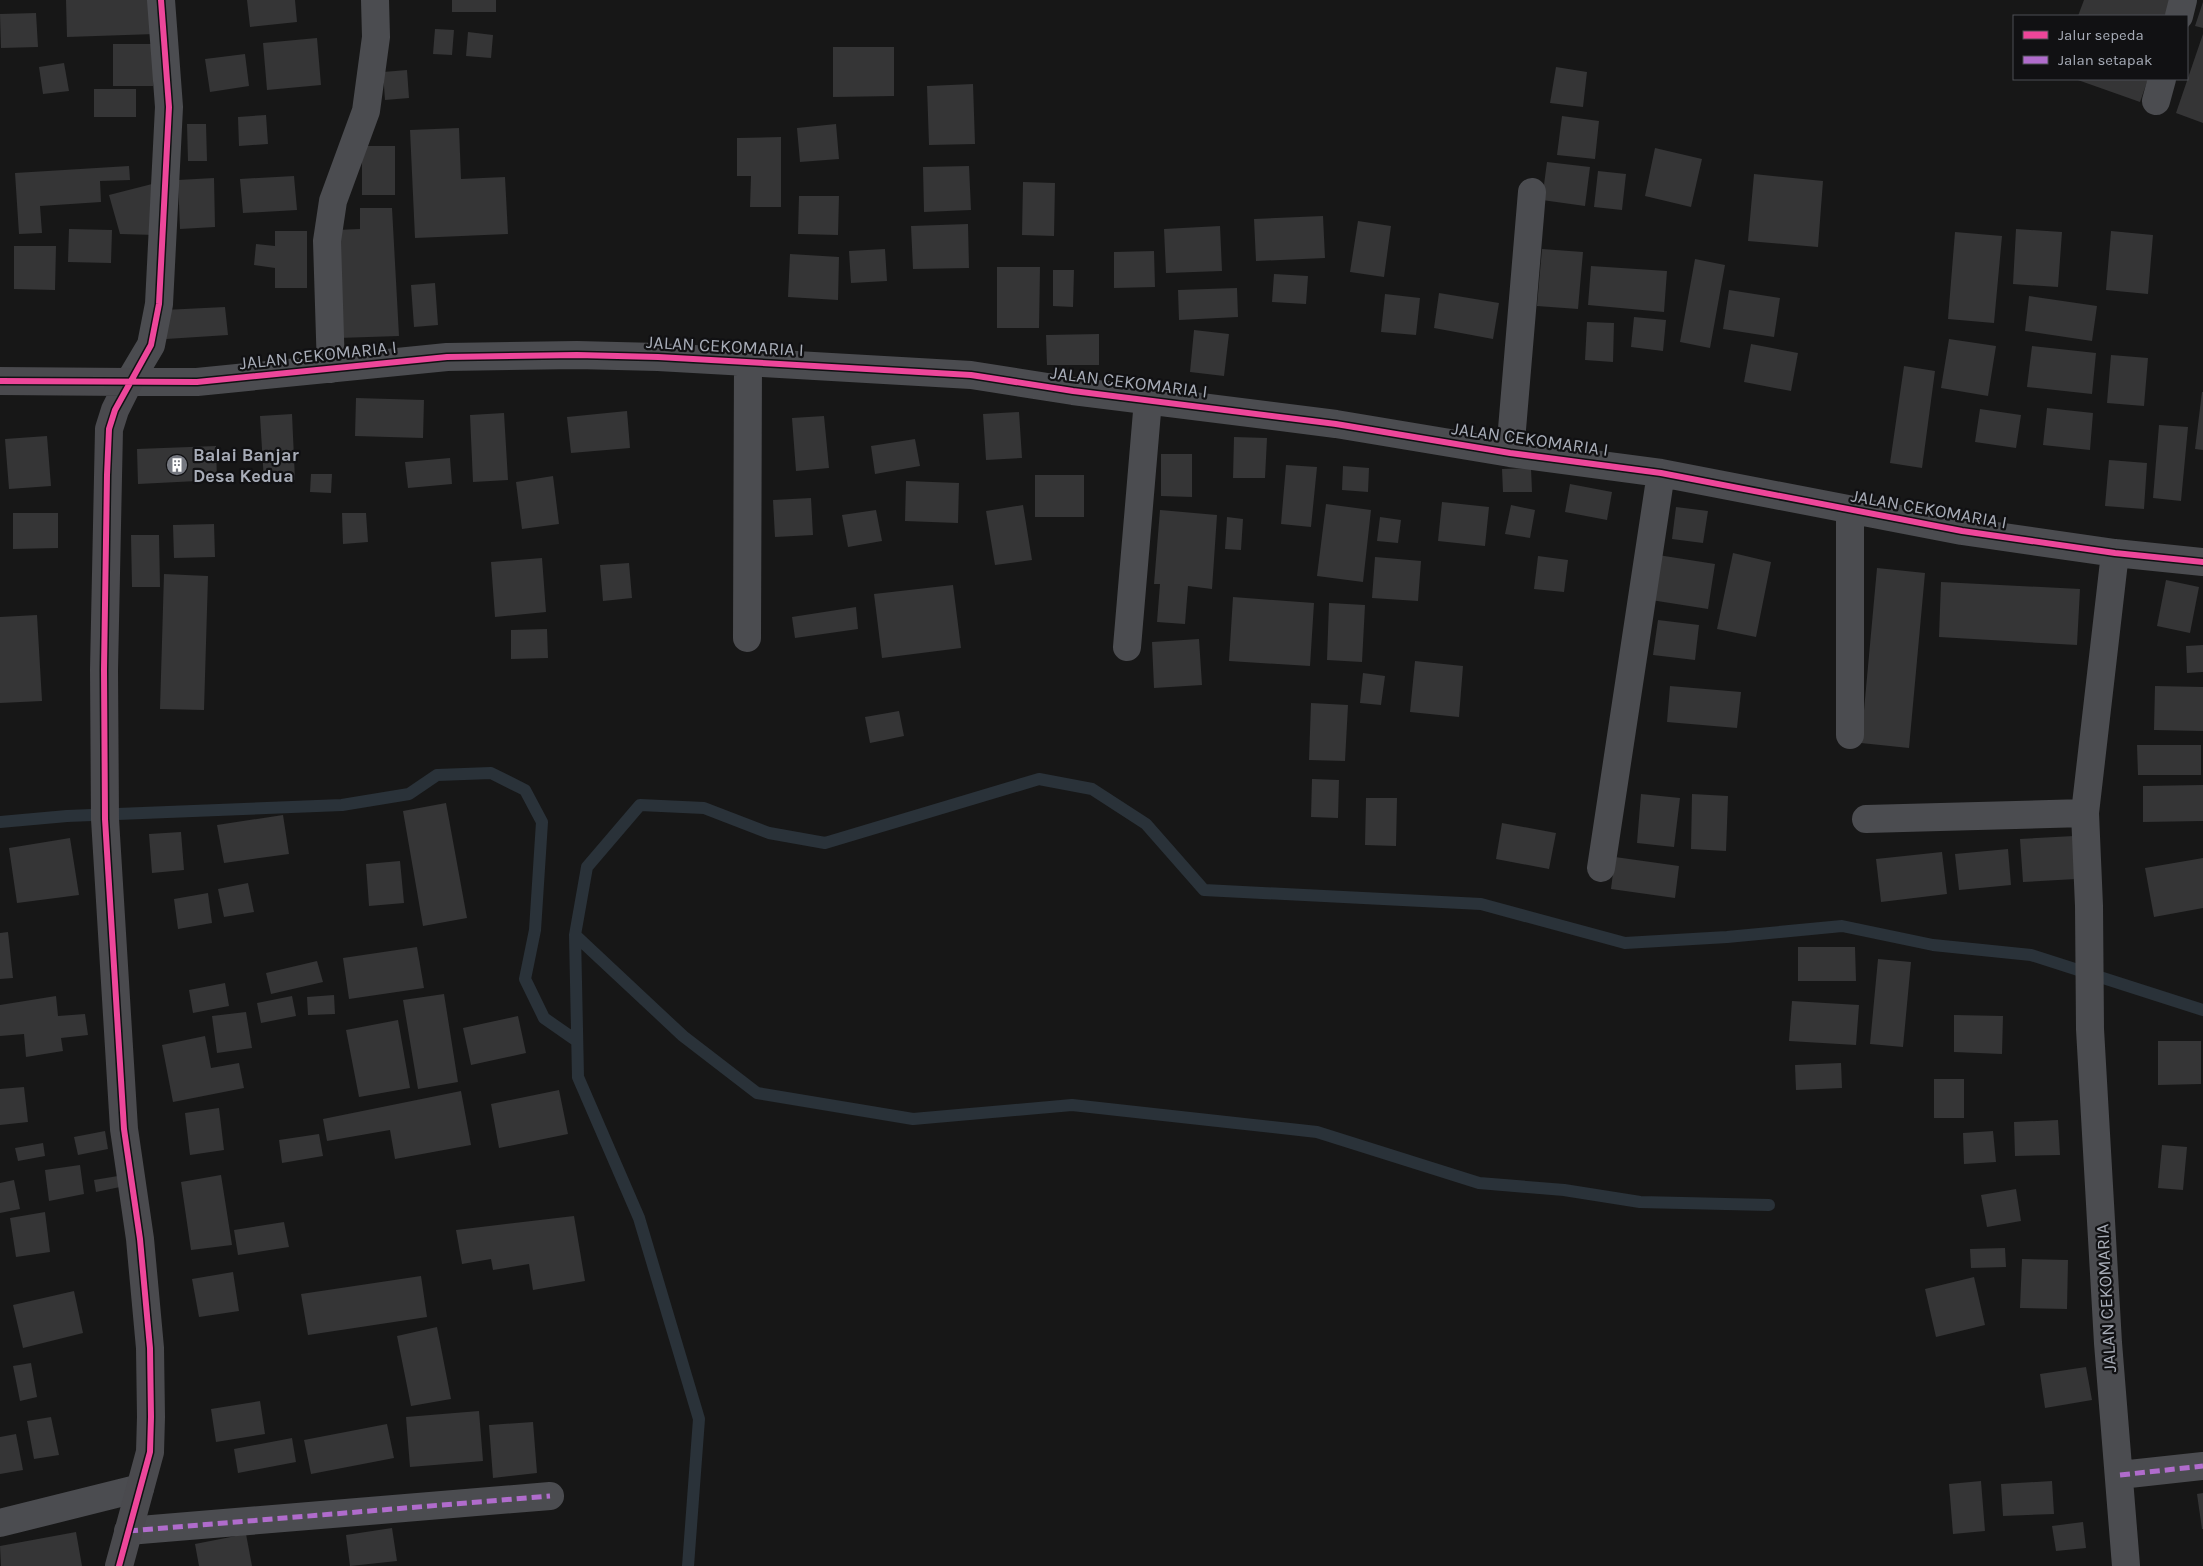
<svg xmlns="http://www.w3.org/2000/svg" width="2203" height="1566" font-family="Karla,sans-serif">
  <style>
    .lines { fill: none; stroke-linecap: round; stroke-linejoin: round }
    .stream { stroke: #2a3239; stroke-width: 12 }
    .building { fill: #353536 }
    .street { stroke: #4b4c50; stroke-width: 28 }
    .secondary { stroke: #4a4a4e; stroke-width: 28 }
    .quiet { stroke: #b06ccc; stroke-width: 5; stroke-dasharray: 10 5; stroke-linecap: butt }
    .cycleway-casing { stroke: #111113; stroke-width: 9 }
    .cycleway { stroke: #ed469a; stroke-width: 6 }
    .labels { text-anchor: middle; stroke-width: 4.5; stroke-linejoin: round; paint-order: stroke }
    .street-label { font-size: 18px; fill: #a8adb8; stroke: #111113 }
    .poi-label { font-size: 18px; font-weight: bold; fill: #a8adb8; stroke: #111113; text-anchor: start }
  </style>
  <rect width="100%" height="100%" fill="#171717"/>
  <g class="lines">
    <path class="stream" d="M0 822 67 816 342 805 409 794 437 775 491 773 525 790 542 822 535 930 525 979 544 1018 577 1041
      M575 935 683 1036 757 1093 913 1119 1072 1105 1317 1132 1479 1183 1564 1190 1640 1202 1769 1205
      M688 1566 699 1419 639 1218 578 1077 575 935 587 867 640 805 704 808 769 833 825 843 1039 779 1092 789 1146 824 1204 890 1481 904 1625 943 1727 937 1842 926 1933 945 2031 955 2203 1010"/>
  </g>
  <path class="building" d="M66 0H153L155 34 67 37Z
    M247 0H295L297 22 250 27Z
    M452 0H496V12H452Z
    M2084 0H2175L2169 16H2078Z
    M2203 2V28L2195 26Z
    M36 13 38 47 1 48 0 14Z
    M435 29 454 30 452 55 433 54Z
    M468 32 493 35 491 58 466 56Z
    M2203 34V123L2176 113Z
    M317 38 321 85 267 90 263 43Z
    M113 44H153V86H113Z
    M833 47H894V96L833 97Z
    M245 54 249 86 210 92 205 59Z
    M64 63 69 91 43 94 39 67Z
    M1556 67 1587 72 1583 107 1550 103Z
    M407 70 409 98 385 100 383 72Z
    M2075 79H2148L2140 102Z
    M973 84 975 144 929 145 927 86Z
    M94 89H136V117H94Z
    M266 115 268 144 239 146 238 117Z
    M1562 116 1599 121 1595 159 1557 155Z
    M187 124H206L207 161H188Z
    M836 124 839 159 800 162 797 128Z
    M459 128 461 179 505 177 508 234 415 238 410 130Z
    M781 137V207H750L751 176H737V138Z
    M362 146H395V195H362Z
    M1655 148 1702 159 1691 207 1645 196Z
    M1547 162 1590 167 1585 206 1542 200Z
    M129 166 130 180 100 181 101 202 40 206 42 233 19 234 15 173Z
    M969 166 971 210 924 212 923 167Z
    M1598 171 1626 174 1622 210 1594 207Z
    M1754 174 1823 181 1818 247 1748 241Z
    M294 176 297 210 243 213 240 179Z
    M214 178 215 227 180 229 178 180Z
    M1023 182 1055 183 1054 236 1022 235Z
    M156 183 155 235 120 234 109 195Z
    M799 196H839L838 235 798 234Z
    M360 208H392L399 336 338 338 336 230 360 229Z
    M1323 216 1325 258 1256 261 1254 219Z
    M1358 221 1391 226 1384 277 1350 272Z
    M968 224 969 268 913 269 911 226Z
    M1220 226 1222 271 1166 273 1164 229Z
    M69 229 112 230 111 263 68 262Z
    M2016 229 2062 232 2058 287 2013 284Z
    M275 231H307V288H275V268L254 265 256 244 275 246Z
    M2111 231 2153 235 2148 294 2106 290Z
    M1955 232 2002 236 1994 323 1948 319Z
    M14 246H56L55 290 14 289Z
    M885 249 887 281 851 283 849 251Z
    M1542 249 1583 252 1578 309 1537 306Z
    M1154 251 1155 287 1114 288V252Z
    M790 254 839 257 838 300 788 297Z
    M1695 259 1725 265 1710 348 1680 342Z
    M1591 266 1667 271 1664 312 1588 305Z
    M997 267H1040L1039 328H997Z
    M1053 270H1074L1073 307 1053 306Z
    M1274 274 1308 276 1306 304 1272 302Z
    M435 283 438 325 414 327 411 285Z
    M1237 288 1238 317 1179 320 1178 290Z
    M1729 290 1780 298 1774 337 1723 329Z
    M1439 293 1499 303 1493 339 1434 328Z
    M1385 294 1420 298 1416 335 1381 332Z
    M2029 296 2097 306 2092 341 2025 331Z
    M225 307 228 335 166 339 164 310Z
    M1634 317 1666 320 1663 351 1631 347Z
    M1587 322 1614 323 1613 362 1585 360Z
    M1194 330 1229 334 1224 376 1190 372Z
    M1099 334V365H1047L1046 335Z
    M1949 339 1996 346 1988 396 1941 388Z
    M1751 344 1798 353 1791 391 1744 382Z
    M2032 346 2096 353 2092 394 2027 387Z
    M2111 355 2148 358 2144 406 2107 403Z
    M1904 366 1935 371 1922 468 1890 463Z
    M2202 392H2203V450L2195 449Z
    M356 398 424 400 423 438 355 436Z
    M2047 408 2093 413 2090 450 2043 445Z
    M1980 409 2021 415 2016 448 1975 442Z
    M627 411 630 448 571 453 567 417Z
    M1019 412 1022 458 986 460 983 414Z
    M504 413 508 480 473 482 470 415Z
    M292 414 295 480 264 482 260 416Z
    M824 416 829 468 796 471 792 418Z
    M2159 425 2188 427 2181 501 2153 498Z
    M47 436 51 486 9 489 5 439Z
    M1234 437 1267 438 1265 478H1233Z
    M915 439 920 466 875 474 871 446Z
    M216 446 217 480 138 484 137 449Z
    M1161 454H1192V497L1161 496Z
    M450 458 452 484 408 488 405 462Z
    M2109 460 2147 463 2144 509 2105 506Z
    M1286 465 1317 467 1311 527 1281 524Z
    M1343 466 1369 468 1368 492 1342 490Z
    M1531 468 1532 492H1503L1502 469Z
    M311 474H332L331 493 310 492Z
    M1035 475H1084V517H1035Z
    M553 476 559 524 522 529 516 482Z
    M906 481 959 483 958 523 905 521Z
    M1570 484 1612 492 1607 520 1565 512Z
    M811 498 813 535 775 537 773 500Z
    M1442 502 1489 507 1485 546 1438 541Z
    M1326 504 1371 510 1363 582 1317 576Z
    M1023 505 1032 560 995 565 986 511Z
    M1511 505 1535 510 1530 538 1505 534Z
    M1676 507 1708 511 1703 543 1672 539Z
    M876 510 882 541 848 547 842 515Z
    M1160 510 1217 515 1212 589 1188 586 1185 624 1157 622 1160 584H1154Z
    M13 513H58V548L13 549Z
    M342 513H366L368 542 343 544Z
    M1227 517 1243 519 1241 550 1225 549Z
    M1380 517 1401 520 1398 543 1377 541Z
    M214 524 215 557 174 558 173 525Z
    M131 535H159L160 587H132Z
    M1733 553 1771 562 1756 637 1717 629Z
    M1658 555 1715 564 1708 609 1651 600Z
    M1538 556 1568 560 1564 592 1534 589Z
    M1375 557 1421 561 1418 601 1372 598Z
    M542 558 546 612 495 617 491 562Z
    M629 563 632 598 603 601 600 565Z
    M1877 568 1925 573 1909 748 1861 743Z
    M164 574 208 576 204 710 160 709Z
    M2166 580 2199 587 2190 633 2157 626Z
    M1941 582 2080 589 2077 645 1939 637Z
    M953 585 961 648 882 658 874 594Z
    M1233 597 1314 603 1310 666 1229 661Z
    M1329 603 1365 605 1362 662 1327 660Z
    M856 607 858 629 795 638 792 617Z
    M37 615 42 701 0 703V617Z
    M1658 620 1699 625 1695 660 1653 655Z
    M547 629 548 658 511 659V630Z
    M1199 639 1202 685 1154 688 1152 642Z
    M2203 645V672L2187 673 2186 646Z
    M1415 661 1463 666 1459 717 1410 712Z
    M1363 673 1385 676 1381 705 1360 703Z
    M1670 686 1741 692 1737 728 1667 722Z
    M2155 686 2203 687V731L2154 730Z
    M1311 703 1348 705 1345 761 1309 760Z
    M899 711 904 736 870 743 865 717Z
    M2137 745H2201V775H2138Z
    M1312 779 1339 780 1338 818 1311 817Z
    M2203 785V821L2143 822V786Z
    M1641 794 1680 798 1674 847 1637 843Z
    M1692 794 1728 796 1726 851 1691 849Z
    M1366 798H1397L1396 846 1365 845Z
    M446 803 467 918 423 926 403 811Z
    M283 815 289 854 224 863 217 825Z
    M1502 823 1556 833 1549 869 1496 859Z
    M181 832 184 870 152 873 149 834Z
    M2074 836 2076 879 2023 882 2020 839Z
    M70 838 79 895 17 903 9 848Z
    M2008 849 2011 885 1959 890 1955 854Z
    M1942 852 1947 894 1881 902 1876 859Z
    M1615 857 1679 866 1675 898 1611 889Z
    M2203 858V908L2154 917 2145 868Z
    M400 861 404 903 369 906 366 864Z
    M248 883 254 912 224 917 218 889Z
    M208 893 212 923 178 929 174 899Z
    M8 932 13 978 0 979V933Z
    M417 947 424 988 349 999 343 958Z
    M1798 947H1855L1856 981H1798Z
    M1878 959 1911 962 1903 1047 1870 1044Z
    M317 961 323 982 271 994 266 973Z
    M225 983 229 1006 193 1013 189 990Z
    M444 994 458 1082 418 1089 403 1000Z
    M334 995 335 1014 308 1015 307 997Z
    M56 996 58 1016 85 1014 88 1035 61 1038 63 1051 26 1057 24 1034 0 1036V1005Z
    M292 996 296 1016 261 1023 257 1003Z
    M1792 1001 1859 1005 1856 1045 1789 1041Z
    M246 1012 252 1048 217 1053 212 1016Z
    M1954 1015 2003 1016 2002 1054 1954 1052Z
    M518 1016 526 1053 471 1065 463 1028Z
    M398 1020 410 1088 359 1097 346 1030Z
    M205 1036 211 1068 239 1063 244 1088 173 1102 162 1045Z
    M2158 1041H2201V1084L2158 1085Z
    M1841 1063 1842 1088 1796 1090 1795 1065Z
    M1934 1079H1964V1118H1934Z
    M24 1087 28 1122 0 1125V1089Z
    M559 1090 568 1134 499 1148 491 1104Z
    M461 1091 471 1145 395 1159 390 1130 327 1141 323 1119Z
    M219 1108 224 1150 190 1155 185 1113Z
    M2058 1120 2060 1155 2015 1156 2014 1122Z
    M105 1131 108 1149 78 1155 74 1137Z
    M1993 1131 1996 1162 1964 1164 1963 1133Z
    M319 1134 323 1156 282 1163 279 1140Z
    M43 1143 45 1156 18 1161 15 1148Z
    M2162 1145 2187 1147 2183 1190 2158 1188Z
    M80 1165 84 1194 49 1201 45 1170Z
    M221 1175 232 1245 191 1250 181 1182Z
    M118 1176 120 1187 96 1192 94 1180Z
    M14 1180 20 1209 0 1213V1183Z
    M2016 1189 2021 1221 1987 1227 1981 1195Z
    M45 1212 50 1252 16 1257 10 1218Z
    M574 1216 585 1281 533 1290 529 1264 493 1270 491 1259 462 1264 456 1230Z
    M284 1222 289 1247 238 1255 234 1230Z
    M2005 1248 2006 1267 1971 1268 1970 1249Z
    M2022 1259 2068 1260 2067 1309 2020 1308Z
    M233 1272 239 1311 199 1317 192 1279Z
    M421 1276 427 1317 308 1335 301 1294Z
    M1974 1277 1985 1325 1936 1337 1925 1289Z
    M74 1291 83 1333 23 1348 13 1305Z
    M437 1327 451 1399 411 1406 397 1336Z
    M31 1363 37 1397 20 1401 13 1366Z
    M2086 1367 2092 1400 2045 1408 2040 1374Z
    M260 1401 265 1434 216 1442 211 1409Z
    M479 1411 483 1461 410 1467 406 1417Z
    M51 1417 59 1455 34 1459 27 1421Z
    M533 1422 537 1473 493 1478 489 1425Z
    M387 1424 394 1458 311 1474 304 1440Z
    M16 1434 23 1470 0 1474V1437Z
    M292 1438 296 1462 238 1473 234 1449Z
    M1981 1481 1985 1531 1953 1534 1949 1484Z
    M2052 1481 2054 1514 2003 1516 2001 1484Z
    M2203 1493V1529H2202L2197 1494Z
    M2083 1522 2086 1548 2056 1551 2052 1526Z
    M392 1528 397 1561 350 1566 346 1535Z
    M76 1532 82 1566H1L0 1546Z
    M246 1534 252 1566H199L195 1544Z"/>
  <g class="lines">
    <path class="street" d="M2179 16 2183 0
      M2156 101 2162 79
      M331 369 327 241 333 201 366 111 376 37 375 0
      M129 382H197L447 357 577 355 658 357 971 375 1073 391 1336 424 1510 453 1661 473 1962 531 2115 553 2203 562
      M129 382 151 345 159 304 169 107 161 0
      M1510 453 1532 192
      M2115 553 2085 813 2089 906 2090 1029 2108 1343 2126 1566
      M747 638 748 363
      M1127 647 1148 400
      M1850 735V511
      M1866 819 2085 813
      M1601 868 1661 473
      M2120 1475 2203 1466
      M0 1523 140 1488
      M128 1531 550 1496"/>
    <path class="secondary" d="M0 381 129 382 115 410 109 429 104 670 105 819 124 1129 140 1239 150 1348 151 1417 150 1452 119 1566"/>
    <path class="quiet" d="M2120 1475 2203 1466
      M128 1531 550 1496"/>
    <g class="cycleway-casing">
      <path id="cycleway" d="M0 381 197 382 447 357 577 355 658 357 971 375 1073 391 1336 424 1510 453 1661 473 1962 531 2115 553 2203 562
        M119 1566 150 1452 151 1417 150 1348 140 1239 124 1129 105 819 104 670 107 475 109 429 115 410 151 345 159 304 169 107 161 0"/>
    </g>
    <use href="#cycleway" class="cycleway"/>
  </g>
  <defs>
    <g id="building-disc" transform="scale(1.125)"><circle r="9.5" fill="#757880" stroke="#111113"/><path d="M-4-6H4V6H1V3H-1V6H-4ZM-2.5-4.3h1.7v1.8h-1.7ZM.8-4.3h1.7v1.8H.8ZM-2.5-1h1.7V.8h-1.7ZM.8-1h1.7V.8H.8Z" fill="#fff"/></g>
  </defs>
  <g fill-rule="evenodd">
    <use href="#building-disc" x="177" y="465"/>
  </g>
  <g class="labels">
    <g class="street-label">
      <text transform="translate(725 346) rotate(3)" y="6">JALAN CEKOMARIA I</text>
      <text transform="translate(318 355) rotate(-6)" y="6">JALAN CEKOMARIA I</text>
      <text transform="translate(1129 382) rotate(7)" y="6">JALAN CEKOMARIA I</text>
      <text transform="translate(1530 439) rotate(8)" y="6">JALAN CEKOMARIA I</text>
      <text transform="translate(1929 509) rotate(10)" y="6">JALAN CEKOMARIA I</text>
      <text transform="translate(2106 1298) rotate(-93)" y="6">JALAN CEKOMARIA</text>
    </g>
    <g class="poi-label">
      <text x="193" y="461">Balai Banjar<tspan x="193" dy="21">Desa Kedua</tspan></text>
    </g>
  </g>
  <rect x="2013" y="15" width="175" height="65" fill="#111113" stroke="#4d4f55"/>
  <rect x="2023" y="31" width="25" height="8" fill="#ed469a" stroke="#4d4f55"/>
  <text x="2058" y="40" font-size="15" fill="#a8adb8">Jalur sepeda</text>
  <rect x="2023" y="56" width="25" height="8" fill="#b06ccc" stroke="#4d4f55"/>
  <text x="2058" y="65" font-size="15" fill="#a8adb8">Jalan setapak</text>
</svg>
